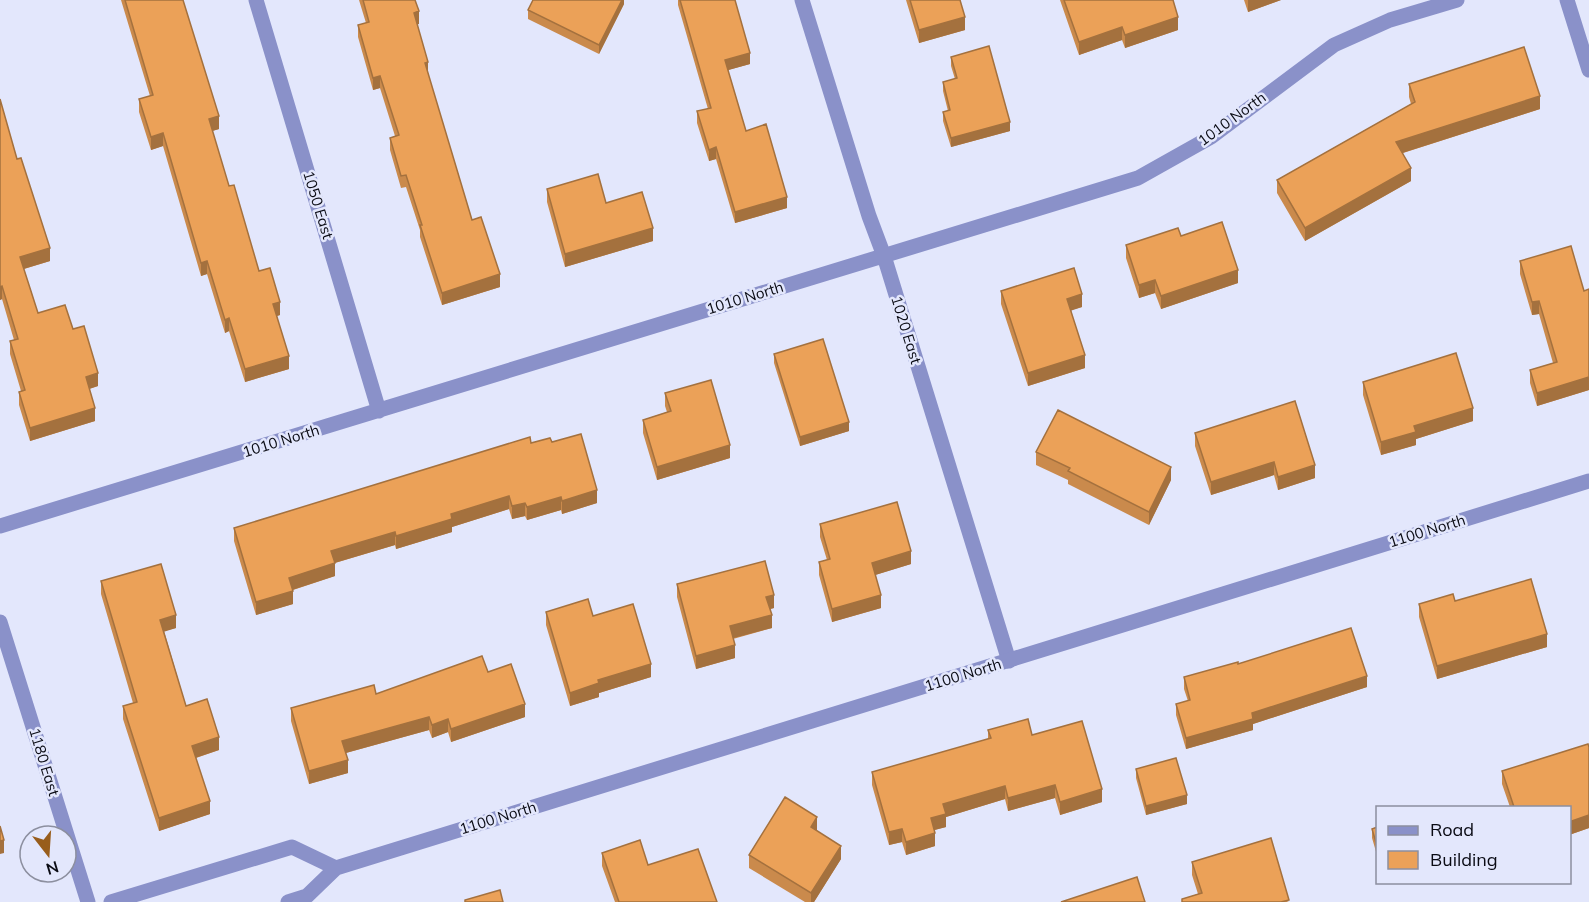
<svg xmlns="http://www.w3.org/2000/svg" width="1589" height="902" font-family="Mulish,sans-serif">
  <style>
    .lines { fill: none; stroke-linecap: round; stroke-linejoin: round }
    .minor { stroke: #8a91c9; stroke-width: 15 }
    .tertiary { stroke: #8a91c9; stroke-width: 15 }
    .wall { fill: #ca8a4c }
    .shaded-wall { fill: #a4713e }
    .building { fill: #eba158; stroke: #a4713e; stroke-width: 1.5 }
    .labels { text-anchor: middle; stroke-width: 5; stroke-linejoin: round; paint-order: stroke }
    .street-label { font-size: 15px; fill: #0a0b14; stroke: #e3e7fc }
  </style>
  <rect width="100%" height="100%" fill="#e3e7fc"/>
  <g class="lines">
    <path class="minor" d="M256 0 379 411
      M802 0 869 216 884 256 1009 661
      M1567 0 1589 70
      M0 526 1138 178 1211 137 1334 45 1390 20 1457 0
      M0 622 88 902"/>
    <path class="tertiary" d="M111 902 292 847 336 868
      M288 902 307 896 336 868 1589 481"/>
  </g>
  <path class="wall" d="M121 0H183L219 129 212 131 229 186 259 271 280 315 277 316 289 369 245 382 229 331 225 333 207 274 201 276 163 146 151 150 139 112V99L150 96Z
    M359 0H415L419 24H417L428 74 472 220 500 287 442 305 420 237V230L406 187 401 188 390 150V138L395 136 380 88 373 90 358 37V25L366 23Z
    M624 0V4L599 54 528 19V10Z
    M678 0H735L750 64 728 70 746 131 787 208 735 223 716 159 709 161 697 123V111L708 109 678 5Z
    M906 0H960L965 30 919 43Z
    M1060 0H1173L1178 30 1125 48 1122 40 1079 55Z
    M1244 0H1281L1248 12Z
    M951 57 1010 131 951 147 943 121V112L948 111 943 91V82L955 79 951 66Z
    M1409 84 1540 109 1403 153 1411 181 1305 241 1277 193V180L1411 104 1409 97Z
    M0 99 17 159 50 261 24 269 38 313 73 329 98 386 89 389 95 421 30 441 19 405V392L21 391 10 354V341L14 340 2 299 0 300Z
    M547 189 606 203 653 241 565 267 547 202Z
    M1181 236 1238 283 1161 309 1155 293 1139 298 1126 258V245Z
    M1520 261 1584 291 1589 289V390L1537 406 1530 383V370L1553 363 1539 314 1532 315 1520 274Z
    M1001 291 1082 307 1071 310 1085 368 1028 386 1001 304Z
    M774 354 849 431 800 446 774 363Z
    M1363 382 1473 421 1416 439V445L1381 455 1363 395Z
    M665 393 730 458 657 480 643 433V420L667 412 665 406Z
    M1195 433 1315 478 1278 490 1274 475 1211 495 1195 446Z
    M552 442 597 503 562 514 561 510 527 520 525 516 512 519 509 509 452 527V532L396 549 395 545 335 563V576L293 590V604L256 615 234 541V528L531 443Z
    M1036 452 1171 480 1149 525 1068 484V480L1036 465Z
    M820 524 911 564 875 575 881 608 832 622 819 575V562L827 560 820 537Z
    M101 581 176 628 164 631 186 706 219 750 196 758 210 814 159 831 123 719V706L133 703 101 594Z
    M677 584 774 608 770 609 772 628 733 639 735 658 696 669 677 597Z
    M1455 601 1547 647 1437 679 1419 617V604Z
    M546 612 593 616 651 677 599 693V697L570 706 546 625Z
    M1238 664 1367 687 1253 724V730L1186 749 1176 715V704L1188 701 1184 689V677Z
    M488 672 525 717 451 742 448 732 432 738 429 730 346 753 348 773 309 784 291 721V708L376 694Z
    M988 730 1032 735 1102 802 1060 815 1055 798 1008 811 1005 799 946 817V827L934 830 935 846 906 855 902 842 889 845 872 785V772L988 739Z
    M1588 744 1589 747V828L1569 835V807H1510L1502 784V771Z
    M1136 769 1187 804 1146 815 1136 778Z
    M1377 827V855L1372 838V829Z
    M817 830 816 831 841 859 814 902H805L749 868V855Z
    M602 853 648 865 717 902H615L602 866Z
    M1192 862 1289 902H1182V899L1198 894 1192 875Z"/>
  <path class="shaded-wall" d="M622 0H624V4L599 54V45Z
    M1248 0H1281L1248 12Z
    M419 11V24L414 25V13Z
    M965 17V30L919 43V30Z
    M1178 17V30L1125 48V35Z
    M1122 27V40L1079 55V42Z
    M750 53V64L725 71V60Z
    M428 62V74L425 63Z
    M380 76V88L373 90V78Z
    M1540 96V109L1396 155V142Z
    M219 116V129L209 132V119Z
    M1010 122V131L951 147V138Z
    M163 133V146L151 150V137Z
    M716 147V159L709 161V150Z
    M1411 168V181L1305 241V228Z
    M787 197V208L735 223V212Z
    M653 228V241L565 267V254Z
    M50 248V261L20 270V257Z
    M207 261V274L201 276V263Z
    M1238 270V283L1161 309V296Z
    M500 274V287L442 305V293Z
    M1155 280V293L1139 298V285Z
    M2 286V299L0 300V287Z
    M1082 294V307L1067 312V299Z
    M1539 301V314L1532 315V302Z
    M280 302V315L273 317V304Z
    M229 318V331L225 333V320Z
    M1085 355V368L1028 386V373Z
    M289 356V369L245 382V369Z
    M98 373V386L86 390V377Z
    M1589 377V390L1537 406V393Z
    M95 408V421L30 441V428Z
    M1473 408V421L1416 439V445L1381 455V442L1414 426Z
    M849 422V431L800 446V437Z
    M730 445V458L657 480V467Z
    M1274 462V475L1211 495V482Z
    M1315 465V478L1278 490V477Z
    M1171 467V480L1149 525V512Z
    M597 490V503L562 514V501Z
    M509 496V509L452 527V532L396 549V536L451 514Z
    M561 497V510L527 520V507Z
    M525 503V516L512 519V506Z
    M395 532V545L331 564V551Z
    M911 551V564L872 576V563Z
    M335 563V576L289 591V578Z
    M293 591V604L256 615V602Z
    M774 595V608L766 610V597Z
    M881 595V608L832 622V609Z
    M176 615V628L160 633V620Z
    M772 615V628L730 639V626Z
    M1547 634V647L1437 679V666Z
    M735 645V658L696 669V656Z
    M651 664V677L599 693V697L570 706V693L598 680Z
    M1367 676V687L1253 724V730L1186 749V738L1252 713Z
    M525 704V717L451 742V729Z
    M429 717V730L342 754V741Z
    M448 719V732L432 738V725Z
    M219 737V750L192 759V746Z
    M348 760V773L309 784V771Z
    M1055 785V798L1008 811V798Z
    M1005 786V799L946 817V827L931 831V818L943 804Z
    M1102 789V802L1060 815V802Z
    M1187 795V804L1146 815V806Z
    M210 801V814L159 831V818Z
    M1589 815V828L1569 835V822Z
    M817 817V830L811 840V827Z
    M902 829V842L889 845V832Z
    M935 833V846L906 855V842Z
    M4 840V853L0 854V841Z
    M841 846V859L814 902H811V893Z"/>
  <path class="building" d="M125 0H183L219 116 209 119 229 186 234 185 259 271 270 268 280 302 273 304 289 356 245 369 229 318 225 320 207 261 201 263 163 133 151 137 139 99 153 95Z
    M363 0H415L419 11 414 13 428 62 425 63 472 220 481 217 500 274 442 293 420 225H422L406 175 401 176 390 138 399 135 380 76 373 78 358 25 369 22Z
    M533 0H622L599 45 528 10Z
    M680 0H735L750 53 725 60 746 131 766 124 787 197 735 212 716 147 709 150 697 111 711 108Z
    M910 0H960L965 17 919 30Z
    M1064 0H1173L1178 17 1125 35 1122 27 1079 42Z
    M989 46 1010 122 951 138 943 112 950 110 943 82 957 78 951 57Z
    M1524 47 1540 96 1396 142 1411 168 1305 228 1277 180 1415 102 1409 84Z
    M0 99 17 159 21 158 50 248 20 257 38 313 65 305 73 329 84 326 98 373 86 377 95 408 30 428 19 392 25 390 10 341 18 339 2 286 0 287Z
    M598 174 606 203 642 192 653 228 565 254 547 189Z
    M1222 222 1238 270 1161 296 1155 280 1139 285 1126 245 1178 228 1181 236Z
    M1571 246 1584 291 1589 289V377L1537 393 1530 370 1557 362 1539 301 1532 302 1520 261Z
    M1074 268 1082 294 1067 299 1085 355 1028 373 1001 291Z
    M823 339 849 422 800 437 774 354Z
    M1456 353 1473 408 1414 426 1416 432 1381 442 1363 382Z
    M711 380 730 445 657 467 643 420 671 411 665 393Z
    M1295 401 1315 465 1278 477 1274 462 1211 482 1195 433Z
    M1058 410 1171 467 1149 512 1068 471 1070 468 1036 452Z
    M581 434 597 490 562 501 561 497 527 507 525 503 512 506 509 496 451 514 452 519 396 536 395 532 331 551 335 563 289 578 293 591 256 602 234 528 530 437 531 443 550 438 552 442Z
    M897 502 911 551 872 563 881 595 832 609 819 562 830 559 820 524Z
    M765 561 774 595 766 597 772 615 730 626 735 645 696 656 677 584Z
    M161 564 176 615 160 620 186 706 207 699 219 737 192 746 210 801 159 818 123 706 137 702 101 581Z
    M1531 579 1547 634 1437 666 1419 604 1453 594 1455 601Z
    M588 599 593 616 633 604 651 664 598 680 599 683 570 693 546 612Z
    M1351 628 1367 676 1252 713 1253 719 1186 738 1176 704 1190 700 1184 677 1238 662V664Z
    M482 656 488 672 511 664 525 704 451 729 448 719 432 725 429 717 342 741 348 760 309 771 291 708 374 685 376 694Z
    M1028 719 1032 735 1082 721 1102 789 1060 802 1055 785 1008 798 1005 786 943 804 946 814 931 818 935 833 906 842 902 829 889 832 872 772 991 738 988 730Z
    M1588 744 1589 747V815L1569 822V807H1514L1502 771Z
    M1176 758 1187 795 1146 806 1136 769Z
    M785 797 817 817 811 827 841 846 811 893 749 855Z
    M0 826 4 840 0 841Z
    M1377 827V846L1372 829Z
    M1271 838 1289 900 1281 902H1182V899L1202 893 1192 862Z
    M640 840 648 865 698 849 717 902H619L602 853Z
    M1137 877 1145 902H1061Z
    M500 890 503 902H465V900Z"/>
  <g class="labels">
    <g class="street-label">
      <text transform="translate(1232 119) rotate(-36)" y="5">1010 North</text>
      <text transform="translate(318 205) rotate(73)" y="5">1050 East</text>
      <text transform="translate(745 298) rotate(-17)" y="5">1010 North</text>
      <text transform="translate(906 330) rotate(73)" y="5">1020 East</text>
      <text transform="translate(281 441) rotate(-17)" y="5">1010 North</text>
      <text transform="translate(1427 531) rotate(-17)" y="5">1100 North</text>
      <text transform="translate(963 675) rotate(-17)" y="5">1100 North</text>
      <text transform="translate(44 762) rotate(73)" y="5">1180 East</text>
      <text transform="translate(498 818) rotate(-17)" y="5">1100 North</text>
    </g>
  </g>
  <rect x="1376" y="806" width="195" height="78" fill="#e3e7fc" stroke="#8c8f9f" stroke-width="1.5"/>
  <rect x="1388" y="826" width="30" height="9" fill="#8a91c9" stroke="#8c8f9f" stroke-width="1.5"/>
  <text x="1430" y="836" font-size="18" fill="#0a0b14">Road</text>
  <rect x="1388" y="851" width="30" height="18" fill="#eba158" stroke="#8c8f9f" stroke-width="1.5"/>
  <text x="1430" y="866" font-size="18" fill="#0a0b14">Building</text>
  <g transform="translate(48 854) rotate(163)"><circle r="28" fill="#e3e7fc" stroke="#8c8f9f" stroke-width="1.5"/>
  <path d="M0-4.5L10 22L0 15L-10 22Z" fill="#985d1c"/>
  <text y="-9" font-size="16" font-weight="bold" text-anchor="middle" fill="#0a0b14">N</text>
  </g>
</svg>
